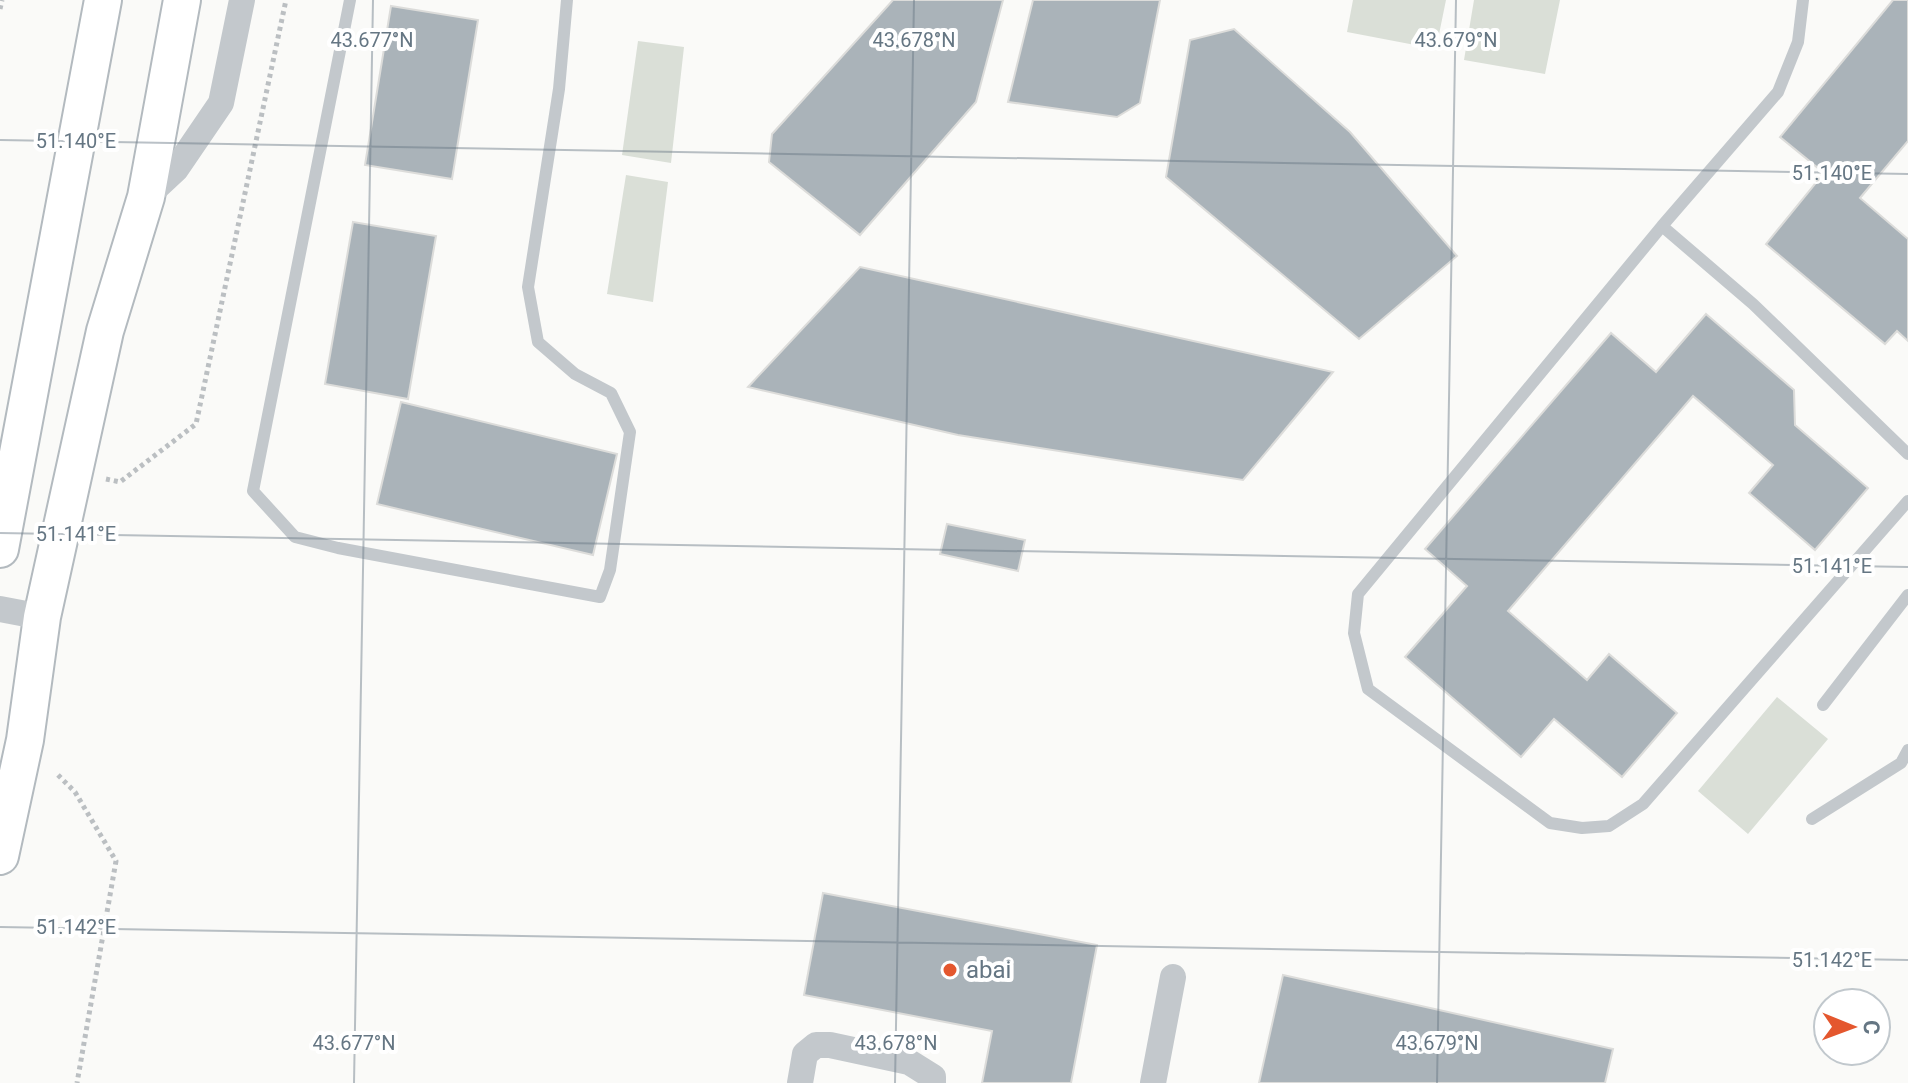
<svg xmlns="http://www.w3.org/2000/svg" width="1908" height="1083" font-family="Roboto,sans-serif">
  <style>
    .green { fill: #dadfd7 }
    .building { fill: #aab3b9; stroke: #dcdcda; stroke-width: 2 }
    .lines { fill: none; stroke-linecap: round; stroke-linejoin: round }
    .secondary-casing { stroke: #b3babf; stroke-width: 40 }
    .path { stroke: #bbbfc2; stroke-width: 5; stroke-dasharray: 4 4; stroke-linecap: butt }
    .lane { stroke: #c3c8cc; stroke-width: 12 }
    .street { stroke: #c3c8cc; stroke-width: 26 }
    .secondary { stroke: #fff; stroke-width: 36 }
    .ticks { fill: none; stroke: #657683; stroke-width: 2; stroke-opacity: 0.45 }
    .poi-dot { fill: #e4572e; stroke: #fff; stroke-width: 3 }
    .labels { text-anchor: middle; stroke-width: 8; stroke-linejoin: round; paint-order: stroke }
    .poi-label { font-size: 24px; fill: #657683; stroke: #fff; text-anchor: start }
    .ticks-label { font-size: 20px; text-anchor: middle; fill: #657683; stroke: #fff; stroke-width: 8; stroke-linejoin: round; paint-order: stroke }
  </style>
  <rect width="100%" height="100%" fill="#fafaf8"/>
  <path class="green" d="M1353 0H1446L1436 49 1347 32Z
    M1474 0H1560L1545 74 1464 60Z
    M638 41 684 47 671 163 622 155Z
    M626 175 668 182 653 302 607 294Z
    M1777 697 1828 739 1748 834 1698 791Z"/>
  <path class="building" d="M893 0H1003L976 102 860 235 769 162 772 134Z
    M1033 0H1160L1140 103 1117 117 1008 102Z
    M1893 0H1908V141L1860 198 1908 239V341L1897 331 1885 344 1766 244 1824 173 1780 137Z
    M391 6 478 20 452 179 365 165Z
    M1234 29 1350 132 1457 256 1359 339 1166 177 1190 40Z
    M353 222 436 236 408 399 325 384Z
    M860 267 1333 372 1243 480 958 435 748 387Z
    M1706 314 1794 390 1795 425 1868 488 1815 550 1749 493 1773 465 1693 396 1508 611 1587 680 1609 654 1677 713 1622 777 1554 719 1521 757 1405 657 1467 586 1425 549 1611 333 1656 372Z
    M401 402 617 454 593 555 377 504Z
    M947 524 1025 540 1018 571 940 554Z
    M823 893 1097 945 1071 1083H982L992 1031 804 995Z
    M1283 975 1613 1049 1605 1083H1259Z"/>
  <g class="lines">
    <g class="secondary-casing">
      <path id="secondary" d="M0 549 103 0
        M0 856 25 740 42 617 105 331 146 197 182 0"/>
    </g>
    <path class="path" d="M0 9 2 0
      M106 479 120 482 196 424 286 0
      M58 775 75 792 116 861 77 1083"/>
    <path class="lane" d="M350 0 253 491 295 537 338 548 600 597 610 570 630 432 611 393 575 374 538 342 528 287 559 89 567 0
      M1803 0 1798 42 1778 92 1662 226 1753 304 1908 454
      M1662 226 1358 594 1354 633 1368 689 1550 823 1582 828 1609 826 1643 804 1908 501
      M1823 705 1908 595
      M1812 819 1901 763 1908 750"/>
    <path class="street" d="M146 197 176 169 221 103 242 0
      M0 609 42 617
      M800 1083 805 1054 816 1045H830L909 1062 933 1077V1083
      M1153 1083 1173 977"/>
    <use href="#secondary" class="secondary"/>
  </g>
  <path class="ticks" d="M0 140 1908 174M0 533 1908 567M0 927 1908 960M354 1083 373 0M895 1083 914 0M1437 1083 1456 0"/>
  <circle class="poi-dot" cx="950" cy="970" r="8"/>
  <g class="labels">
    <g class="poi-label">
      <text x="966" y="978">abai</text>
    </g>
  </g>
  <g class="ticks-label">
    <text x="372" y="47">43.677°N</text>
    <text x="914" y="47">43.678°N</text>
    <text x="1456" y="47">43.679°N</text>
    <text x="76" y="148">51.140°E</text>
    <text x="1832" y="180">51.140°E</text>
    <text x="76" y="541">51.141°E</text>
    <text x="1832" y="573">51.141°E</text>
    <text x="76" y="934">51.142°E</text>
    <text x="1832" y="967">51.142°E</text>
    <text x="354" y="1050">43.677°N</text>
    <text x="896" y="1050">43.678°N</text>
    <text x="1437" y="1050">43.679°N</text>
  </g>
  <g transform="translate(1852 1027) rotate(91)"><circle r="38" fill="#ffffff" stroke="#c1c8cd" stroke-width="2"/>
  <path d="M0-6L14 30L0 20L-14 30Z" fill="#e4572e"/>
  <text y="-12" font-size="22" font-weight="bold" text-anchor="middle" fill="#657683">С</text>
  </g>
</svg>
